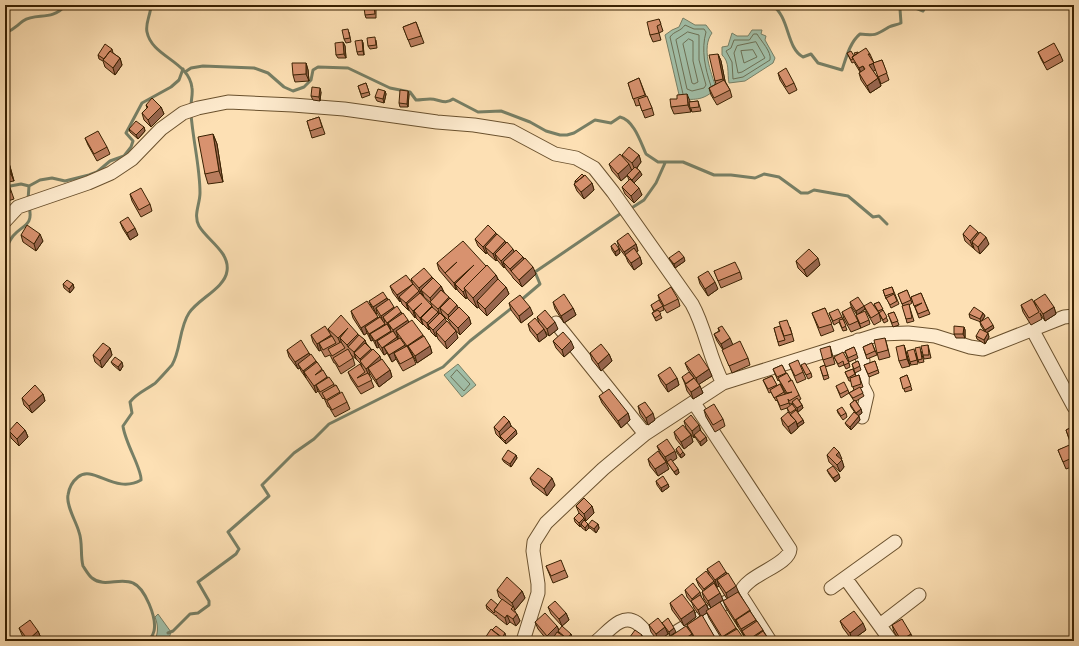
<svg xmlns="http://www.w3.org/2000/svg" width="1079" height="646" font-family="'Gentium Book Plus',serif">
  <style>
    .water { fill: #a1bea7; stroke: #777f65 }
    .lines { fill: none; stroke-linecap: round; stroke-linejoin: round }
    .shore { stroke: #6d7054; stroke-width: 1 }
    .stream { stroke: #777f65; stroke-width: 3 }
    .minor-casing { stroke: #6a512e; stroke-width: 15 }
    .minor { stroke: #feebce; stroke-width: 13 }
    .wall { fill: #ba7e5f; stroke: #392102; fill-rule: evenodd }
    .shaded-wall { fill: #97664e; stroke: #392102 }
    .building { fill: #d8926f; stroke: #392102 }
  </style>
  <rect width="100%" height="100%" fill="#fde0b4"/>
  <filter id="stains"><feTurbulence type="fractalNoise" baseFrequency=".005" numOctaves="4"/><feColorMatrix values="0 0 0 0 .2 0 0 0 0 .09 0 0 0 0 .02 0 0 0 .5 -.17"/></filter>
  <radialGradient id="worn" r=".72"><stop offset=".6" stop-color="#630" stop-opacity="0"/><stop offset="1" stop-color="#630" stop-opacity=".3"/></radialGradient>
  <path class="water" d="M683 18 695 25H706L712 33C701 48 711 72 716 88 705 100 696 100 680 99L665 35 672 30 679 27Z
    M752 30H762L761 34 766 36 765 40 775 58 773 63 745 81 729 83C727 73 730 62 722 55V47L728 46 732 33 737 36H748Z
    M458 364 476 385 462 397 444 375Z
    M158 614 171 632 168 641H154C159 633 158 625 155 617Z"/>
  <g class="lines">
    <path class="shore" d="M688 32 699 35V60L706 85 704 88 692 91 687 89 676 40Z
      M754 34H757C761 41 772 52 770 60L743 77 733 79 732 62 726 51 731 48 734 40H749Z
      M689 39 693 41V61L698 82 694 84 692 83 683 44Z
      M756 42 765 58 742 72 738 73 734 53 737 46Z
      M753 50 757 57 744 63 741 51Z
      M683 94 670 37C674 31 680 32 685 25L694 29H704L706 32C701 50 705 68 711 86
      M457 370 470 384 464 391 451 377Z"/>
    <path class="stream" d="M151 5C151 14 145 23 147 32 152 57 189 61 192 88 193 94 191 100 191 106
      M772 5C790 17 786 48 803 57L811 54 818 63 842 70C846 58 850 42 860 34 875 36 876 35 889 27 893 25 897 25 901 23L900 9 902 5H907
      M908 5 923 11 926 5
      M5 33C15 29 16 26 23 21 37 12 51 22 66 5
      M185 72 191 68 203 66 254 68 268 73 284 87 293 91 304 87 311 80 313 70 318 67 348 68 390 88 410 92 416 100C421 100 425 99 430 99 439 99 445 105 453 99L478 112 501 111 530 122 546 131 560 135H567L574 133 595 120 611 123 620 117C634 120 641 143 646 154L658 162H683L714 175H731L755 178 764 174 779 177 801 193H808L814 190 848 196 873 217 879 216 887 224
      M5 187 21 184 29 186 40 180 52 178 65 181 89 175 97 172 110 161 124 156 131 147 133 141 126 133 142 103 171 87 179 80 183 69
      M28 200 29 186
      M630 209 644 200 656 183 665 163
      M5 251C7 246 10 240 13 236 22 225 34 226 29 207
      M520 301 540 284 535 272 620 214
      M168 633 173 631 190 614 198 613 209 605V601L198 582 236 554 239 549 228 532 269 496 262 485 294 453 314 439 329 424 443 367 470 341 513 307
      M147 641C150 639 153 635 154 631 157 618 145 588 133 583 120 577 104 588 92 578 89 576 85 569 83 566 80 555 83 543 79 532 76 521 66 506 68 495 69 488 73 481 78 477 93 464 115 495 141 480 142 469 125 443 123 426L132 413 130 402C137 393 144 391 154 384 156 383 170 367 172 365 181 350 179 328 189 313 198 299 225 288 227 271 230 252 207 240 199 226 193 215 200 204 200 193 200 167 193 141 191 114"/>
    <g class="minor-casing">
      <path id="minor" d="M5 221 18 207 88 183 111 173 132 159 161 129 183 113 198 108 228 102 293 105 344 109 437 122 474 125 512 131 555 154 576 158 594 168 613 192 692 304C706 329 709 358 723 383
        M556 323 645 434
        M1032 329 1074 407
        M858 340 863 361 862 385 867 395 862 417
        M694 403 790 549C789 566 746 574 740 594
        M846 579 891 641
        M831 588 895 542
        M703 617 719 641
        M880 625 919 595
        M678 631 740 594 770 641
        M523 641 538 593V584L533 551 534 542 546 523 603 469 645 434 723 383 880 334 908 333 935 336 970 347 983 349 1064 317 1074 316
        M597 641C608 632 622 612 637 623 643 628 649 636 655 641"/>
    </g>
    <use href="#minor" class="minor"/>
  </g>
  <path class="wall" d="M374 7 376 10V18H366L365 15Z
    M659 19 663 31 659 33 661 40 653 42 650 35Z
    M416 22 424 43 411 47 403 27Z
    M349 32 351 42 346 43 344 39Z
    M362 40 363 43 364 55H358L357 52Z
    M376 40 377 48 370 49 368 46Z
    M343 42 345 46 346 58H338L336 55Z
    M112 49 113 53 120 58 122 65 115 75 105 67 103 61 99 59 98 55Z
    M1038 52 1060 54 1063 61 1047 70 1041 59Z
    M847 53 854 56 858 53 870 54 874 63 882 60 889 80 881 84 876 70 873 71 878 78 881 86 870 93 861 80 859 73 860 72 854 62 852 63Z
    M718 54 721 61 725 81 730 90 732 97 717 105 711 95 709 88 716 84 715 81Z
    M306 63 308 70 309 81 295 82 293 75Z
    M778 73 794 83 797 90 789 94 780 80Z
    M639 78 646 96 652 108 654 115 645 118 640 105 636 106 628 83Z
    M366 83 370 95 362 98 358 86Z
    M385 91 386 94 384 103 377 101 375 97Z
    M321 92 320 101 313 100 311 96Z
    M409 94 408 107H400L399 103Z
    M698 101 701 111 692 112 691 109V112L674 114 671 107 690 102Z
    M146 105 161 107 164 114 151 127 144 120 142 113 147 108Z
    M319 117 325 134 312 138 307 121Z
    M144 127 145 131 138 139 130 132 129 129Z
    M213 134 217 144 223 182 208 184 205 174Z
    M85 138 107 147 110 154 97 161 88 145Z
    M5 144 8 152 5 153Z
    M622 155H639L641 162 637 168 642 175 634 183 642 195 634 203 625 194 622 187 629 180 627 175 629 174 621 181 612 171 609 164 623 157Z
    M9 163 14 181 8 182 14 199 5 202V164Z
    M575 181 592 183 594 190 584 199 577 191 574 184 575 183Z
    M130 194 150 204 152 211 141 217 132 201Z
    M120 222 138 235 130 240 123 229Z
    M978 233 989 244 980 254 974 249V248H973L965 241 963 234Z
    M21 235 43 241 36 251 23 242Z
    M497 235 514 251 523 257 524 259 536 274 522 287 513 278 512 276 506 269 505 267 504 268 498 261 497 260 496 261 488 254 487 252 486 254 478 246 475 239Z
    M617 241 636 244 638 251 636 252 640 257 642 264 634 270 628 262 626 257 619 248Z
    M611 246 619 249 620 253 616 256 612 250Z
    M669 258 685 261 675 268 671 261Z
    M796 261 820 265 807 277 798 268Z
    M437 263 486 266 496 275 498 279 506 287 509 294 487 316 479 308V307L477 308 468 299 467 297 466 299 458 291 457 289 456 290 439 270Z
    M714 271 740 272 742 279 721 288Z
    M698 277 718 289 708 296 700 284Z
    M433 278 441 286 444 292 449 299 458 308 469 317 471 324 460 335 451 325 449 321 442 314V315L446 322 458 338 447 349 438 339 437 336 436 337 431 332 430 329 429 330 423 324V325L416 318V317L415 318 409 310H408L402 304 401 301 400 302 393 293 390 286 413 285 411 279ZM423 294 424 297 431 303V306L422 295Z
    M63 284H73L74 288 70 293 64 288Z
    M892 287 899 304 891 308 887 299H886L883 290Z
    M907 290 912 303 909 305 914 321 907 323 903 306 898 294Z
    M921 293 930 314 919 318 911 297Z
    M658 295 678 299 680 306 667 313 660 302Z
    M387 298 388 300 394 308 402 313 408 322 423 337 430 346 432 353 417 363 411 352 416 364 403 371 396 359 392 362 387 353 384 355 379 347 377 348 373 340 371 341 367 333 364 335 353 318 351 311 372 308 369 301ZM377 313 380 317 378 318 376 314ZM398 336 399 338 398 339 397 337Z
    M1034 301 1054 307 1056 314 1045 321 1040 313 1042 319 1031 325 1023 312 1021 305 1036 306Z
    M553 302 573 308 576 315 564 323 555 309Z
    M850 302 865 309 857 315 869 320 870 324 861 328 857 319V315L851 306Z
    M879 302 888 321 884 323 874 304Z
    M509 303 533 314 521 323 511 310Z
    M651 305 663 306 664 310 659 312 662 318 656 321 652 313 654 312Z
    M864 306 879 313 881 321 874 325 867 313Z
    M825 308 834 331 821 336 812 313Z
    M842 312 858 321 861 328 851 332 844 319Z
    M894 312 899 325 893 327 888 314Z
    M829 313 842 317 847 330 843 331 839 322 834 325Z
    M983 313 985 316 981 322 994 328 987 333 989 337 985 344 977 339 976 336 985 332 981 326 980 322H981L970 318 969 314Z
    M537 317 558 329 549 336 544 330 547 336 539 342 530 331 528 324 539 323Z
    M790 327 794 341 779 346 774 328Z
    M964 327 965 330V338H956L954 334Z
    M718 328 733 345 748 358 750 365 732 373 723 350 717 341 714 334 719 331Z
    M328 329 358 335 365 340 366 343 372 350 381 359 390 370 392 377 379 387 370 374 369 375 374 387 361 394 351 379 348 372 362 367 361 364 356 359 350 354 353 358 355 365 341 374 335 363H334L330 355 325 357 321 350 319 351 313 342 311 335 330 333Z
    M885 338 887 345 890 357 879 360 877 353Z
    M553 341 574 348 564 357 556 348Z
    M872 343 877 355 867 359 863 347Z
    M904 345 910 366 902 368 899 361Z
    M928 345 929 349 931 358 924 359 923 355Z
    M830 346 835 364 825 367 829 378 824 380 820 367 825 365 823 360Z
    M854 347 858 358 849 362 845 351Z
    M110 348 112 355 102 368 95 362 93 355Z
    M287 350 309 353 310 355 316 361 328 378 334 384V386L336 385 340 393 347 402 350 409 335 417 329 407H328L324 398 323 399 318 391 316 393 306 378 301 371 300 368 298 369 289 357Z
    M921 351 924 362 919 363 918 360Z
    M590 353 609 354 612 361 601 371 592 360Z
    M916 353 918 364 911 365 910 362Z
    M834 357 849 363 850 367 846 369 844 365 839 367Z
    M858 361 861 370 855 373 852 364Z
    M875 361 879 373 869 377 864 365Z
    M111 362 123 366 120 371 113 365Z
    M685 363 712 376 699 384 703 393 693 399 687 391 685 384 682 377 694 378 688 370Z
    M789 364 803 372 806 379 797 383Z
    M782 365 786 373 791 380 799 395 801 399 799 400 802 405 803 408 798 412 793 406V403L791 404 789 403 790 405 796 410 803 420 804 423 798 427V428L791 434 783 425 781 418 789 414 787 408 781 410 777 400 776 401 771 392 769 393 763 380 772 376 777 386 780 384 785 394H786L779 380 778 381 773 369Z
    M801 365 811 373 812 377 808 379Z
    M853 369 856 376 859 375 863 387 860 388 864 396 856 401 861 409 862 413 858 416 860 420 851 430 847 426 845 423 856 414 851 407 850 404 854 401 849 393 854 390 851 381H849L845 372Z
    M658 375 677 378 679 385 668 392 661 382Z
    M907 375 912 390 905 392 900 378Z
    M836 386 848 390 849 393 841 398Z
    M43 394 45 401 32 413 24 405 22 398Z
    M599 396 628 413 630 420 621 428 602 403Z
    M638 406 655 420 648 425 640 414Z
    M704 410 723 419 725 426 715 432 706 417Z
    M837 410 846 413 847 417 843 420 838 413Z
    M509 421 511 426 517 434 506 444 496 434 494 427Z
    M684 421 699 425 701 431 706 437 707 441 701 446 695 437 694 438 686 428Z
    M1074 426V466L1066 469 1058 450 1071 445 1066 430Z
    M25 430 28 437 19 446 11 438 9 431Z
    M674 432 691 435 693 442 684 449 676 439Z
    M657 446 677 458 672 461 678 469 679 473 676 475 660 453Z
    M676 449 683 452 685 455 681 458 677 453Z
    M516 455 517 458 511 467 504 462 502 459Z
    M827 455 842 459H841L844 467 840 472 829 462Z
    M648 459 669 469 658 476 650 466Z
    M827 470 840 478 835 482 829 474Z
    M530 478 555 485 547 496 533 485Z
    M656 481 668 484 669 487 662 492 657 485Z
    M576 506H592L594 513 586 521 585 519V521L589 525 598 524 599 528 596 533 590 528H589L586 531 582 528 581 526 580 527 575 522 574 518 579 513Z
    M546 566 565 570 568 577 553 583Z
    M707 569 727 573 750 611 770 641H747L726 608 723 601 727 599 719 586 717 587 715 584 723 600 714 606 736 628 745 641H723L709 618 707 613 702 616 717 641H672L671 636 688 629 687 625 700 616 694 608 692 603 687 597 685 590 702 598 706 604 709 610 711 608 704 599 702 592 703 591 699 586 696 579 709 575Z
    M497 590 522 591 525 598 515 610 514 609 520 621 516 626 510 622 507 625 497 617 496 615V616L487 609 486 605H498L502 600 499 597Z
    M670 603 694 610 696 617 684 626 672 610Z
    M548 607 566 613 569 620 562 626 551 614Z
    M840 621 866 630 852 640 843 628Z
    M535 622 557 626 559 630 571 634 572 637 569 641H554L553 639 551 641H548L538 629Z
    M663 624 676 632 670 636 666 630 668 634 658 641 651 632 649 625Z
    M892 625 914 641H900L894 632Z
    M19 628 38 631 41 638 38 641H26L22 635Z"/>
  <path class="shaded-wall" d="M362 40 363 43 364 55 363 51Z
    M343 42 345 46 346 58 344 54Z
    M718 54 721 61 726 86 723 79Z
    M120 58 122 65 115 75 113 68Z
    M306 63 308 70 309 81 306 74Z
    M874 63 876 70 872 72 869 65Z
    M863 66 866 73 862 75 859 68Z
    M878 78 881 86 870 93 867 86Z
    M320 88 321 92 320 101 319 97Z
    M385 91 386 94 384 103 383 99Z
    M408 91 409 94 408 107 407 104Z
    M687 94 690 101 691 112 688 105Z
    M161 107 164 114 151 127 148 120Z
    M144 127 145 131 138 139 136 135Z
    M213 134 217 144 223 182 219 171Z
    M639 155 641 162 635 170 632 163Z
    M9 163 11 170 14 181 11 174Z
    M629 164 632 171 621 181 618 174Z
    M640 171 642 175 634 183 632 180Z
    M592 183 594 190 584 199 581 192Z
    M639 188 642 195 634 203 631 196Z
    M135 228 138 235 130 240 127 233Z
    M978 232 981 239 972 242 974 248H973L970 241Z
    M496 233 499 240 485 247 487 252 486 254 483 247Z
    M40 234 43 241 36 251 34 244Z
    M986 237 989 244 980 254 978 247Z
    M505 241 508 248 495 254 497 260 496 261 493 254Z
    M636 244 638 251 628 258 624 252Z
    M513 249 516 256 503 262 505 267 504 268 501 261Z
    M619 249 620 253 616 256 615 252Z
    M523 257 526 264 511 271 510 269Z
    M640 257 642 264 634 270 631 263Z
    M684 257 685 261 675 268 674 264Z
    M818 258 820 265 807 277 804 270Z
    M474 265 455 284 457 289 456 290 454 283Z
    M533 267 536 274 522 287 519 280Z
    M496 275 500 285 477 301 479 307 477 308 473 298Z
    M432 277 435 284 421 290 423 294 422 295 419 288Z
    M715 282 718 289 708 296 705 289Z
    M73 284 74 288 70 293 69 289Z
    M413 284 415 291 399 297 401 301 400 302 397 295Z
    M441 286 444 293 432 303 430 298Z
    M506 287 509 294 487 316 485 309Z
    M465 290 467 297 466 299 463 292Z
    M419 291 422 298 407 304 409 310H408L406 303Z
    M5 292 8 299 5 302Z
    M449 297 451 304 440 308 442 314 440 316 438 309Z
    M387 298 389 305 376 308 377 313 376 314 373 307Z
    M422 303 414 311 416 317 415 318 413 311Z
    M457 305 460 312 450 320 448 315Z
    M432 306 434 313 421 318 423 324V325L420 318Z
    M864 306 865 309 857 315 856 311Z
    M394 307 397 314 383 317 385 322 383 323 381 316Z
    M530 307 533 314 521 323 519 316Z
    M1054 307 1056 314 1045 321 1043 314Z
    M573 308 576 315 564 323 561 316Z
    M401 312 404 319 388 323 391 329 390 330 387 323Z
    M438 312 440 319 428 325 430 329 429 330 427 323Z
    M983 313 985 316 981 322 980 319Z
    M378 317 380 324 365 327 367 333 364 335 361 328Z
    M469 317 471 324 460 335 458 328Z
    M445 318 448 325 436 332 437 336 436 337 433 330Z
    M408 320 410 327 396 331 398 336 396 337 393 330Z
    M555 322 558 329 549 336 547 329Z
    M385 324 387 331 370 334 373 340 371 341 369 334Z
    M993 325 994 328 986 333 985 330Z
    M964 327 965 330V338L963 334Z
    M348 328 340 338 342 344 341 345 338 338Z
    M544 329 547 336 539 342 537 335Z
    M391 331 393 338 377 341 379 347 377 348 375 341Z
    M456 331 458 338 447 349 445 342Z
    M988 333 989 337 985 344 984 340Z
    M358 334 360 341 348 347 347 345Z
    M331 335 333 342 319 343 321 350 319 351 317 344Z
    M423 335 425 342 408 346 411 352 410 353 407 346Z
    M397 337 400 344 384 347 387 353 384 355 382 348Z
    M730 338 733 345 724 351 721 344Z
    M365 340 367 347 354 353 356 359 354 352Z
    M571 341 574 348 564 357 562 350Z
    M405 345 407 352 394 353 396 359 392 362 389 355Z
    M904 345 910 366 907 359Z
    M430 346 432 353 417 363 415 356Z
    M110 348 112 355 102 368 100 361Z
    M371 349 374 356 362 364 360 359Z
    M309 353 312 360 298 364 300 368 298 369 295 362Z
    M609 354 612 361 601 371 598 364Z
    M380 356 382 364 368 368 370 374 369 376 366 369Z
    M316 361 319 368 304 372 306 378 303 371Z
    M122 362 123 366 120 371 118 367Z
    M709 369 712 376 698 385 696 378Z
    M390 370 392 377 379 387 376 380Z
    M327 377 330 384 316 385 318 391 316 393 314 386Z
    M677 378 679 385 668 392 666 385Z
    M700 386 703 393 693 399 691 392Z
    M43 394 45 401 32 413 29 406Z
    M802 405 803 408 798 412 797 408Z
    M861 409 862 413 858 416 856 413Z
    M628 413 630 420 621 428 618 421Z
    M653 413 655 420 648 425 646 418Z
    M859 416 860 420 851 430 850 427Z
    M803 420 804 423 798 427 797 424Z
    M509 421 512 428 500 436 501 439 499 432Z
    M796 421 798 428 791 434 788 427Z
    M699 425 701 433 694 435 695 437 694 438 692 431Z
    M25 430 28 437 19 446 17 439Z
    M516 430 517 434 506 444 505 441Z
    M6 434 8 441 5 444V435Z
    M691 435 693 442 684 449 681 442Z
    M706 437 707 441 701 446 700 442Z
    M675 451 677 458 669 464 667 462 668 464 665 457Z
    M683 452 685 455 681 458 680 455Z
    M839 452 842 459 839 462 836 455Z
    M516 455 517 458 511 467 510 464Z
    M842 460 844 467 840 472 837 465Z
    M666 462 669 469 658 476 655 469Z
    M678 469 679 473 676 475 674 472Z
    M839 474 840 478 835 482 833 478Z
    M552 478 555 485 547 496 544 489Z
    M668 484 669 487 662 492 661 488Z
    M592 506 594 513 586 521 584 514Z
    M584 518 585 521 581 524V526L580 527 579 523Z
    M588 524 589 528 586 531 585 528Z
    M598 524 599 528 596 533 594 529Z
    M726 572 729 579 717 580 719 586 717 587 715 580Z
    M714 581 717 588 707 596 704 589Z
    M736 586 739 593 728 600 726 593Z
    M522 591 525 598 515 610 512 603Z
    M700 592 702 599 694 604 692 599Z
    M720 593 723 600 711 608 708 601Z
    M706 604 709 611 701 617 698 610Z
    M694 610 696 617 684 626 681 619Z
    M750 610 752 617 736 620 738 627 735 620Z
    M566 613 569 620 562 626 559 619Z
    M517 614 520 621 516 626 513 619Z
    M507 615 510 622 507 625 505 618Z
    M756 620 759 627 742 631 744 636 741 629Z
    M863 623 866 630 852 640 850 633Z
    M557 626 560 633 558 631 559 634 553 638V639L551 641H549L547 636Z
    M665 627 668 634 658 641 656 634Z
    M674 628 676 632 670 636 669 632Z
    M736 628 739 635 723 637 725 641H724L722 637Z
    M763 630 765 637 749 641 748 640Z
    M38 631 41 638 38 641H28V640Z
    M505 633 506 637 503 641 501 638Z
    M571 634 572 637 569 641H565Z
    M692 634 694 641H681Z
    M911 634 914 641H902L901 640Z
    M642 635 644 641H637Z
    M742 636 744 641H734Z"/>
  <path class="building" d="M364 7H374L375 14 365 15Z
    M659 19 661 24 657 26 659 33 650 35 647 22Z
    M416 22 421 36 408 40 403 27Z
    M348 29 350 38 344 39 342 30Z
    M375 37 376 45 368 46 367 38Z
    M362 40 363 51 357 52 355 41Z
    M343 42 344 54 336 55 335 43Z
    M1054 43 1060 54 1044 63 1038 52Z
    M105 44 112 49 110 52V51L104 59 98 55Z
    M866 48 870 54H868L874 63 869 65 878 78 867 86 859 73 865 69 863 66 859 68 852 57Z
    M110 51 120 58 113 68 103 60Z
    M851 51 854 56 852 57 853 59 851 60 847 53Z
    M858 52V53L855 55 854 53Z
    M718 54 723 79 715 81 709 55Z
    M882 60 887 73 878 77 873 63Z
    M292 63H306V74L293 75Z
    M786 68 794 83 786 87 778 73Z
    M639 78 645 95 633 99 628 83Z
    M724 80 730 90 714 98 709 88Z
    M366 83 369 92 361 94 358 86Z
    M312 87 320 88 319 97 311 96Z
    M378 89 385 91 383 99 375 97Z
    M400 90 408 91 407 104 399 103Z
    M687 94 688 105 671 107 670 99H677V95Z
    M647 96 652 108 642 111 638 99Z
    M152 98 161 107 148 120 142 113 148 107 146 105Z
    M698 101 699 107 690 108 689 102Z
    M319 117 322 127 310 131 307 121Z
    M136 121 144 127 136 135 129 129Z
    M98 131 107 147 94 154 85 138Z
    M213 134 219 171 205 174 198 137Z
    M629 147 639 155 632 163 622 155Z
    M620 154 629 164 618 174 609 164Z
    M9 163 11 174 5 175V164Z
    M635 167 640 171 632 180 627 175Z
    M582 174 584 176 576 182 575 181Z
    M585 175 592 183 581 192 574 184Z
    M630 179 639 188 631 196 622 187Z
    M7 180 11 192 5 194V181Z
    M141 188 150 204 139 210 130 194Z
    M128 217 135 228 127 233 120 222Z
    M27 225 40 234 34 244 21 235Z
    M488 225 496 233 483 247 475 239Z
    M970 225 978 232 970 241 963 234Z
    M980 232 986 237 978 247 972 242Z
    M628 233 636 244 624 252 617 241Z
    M497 234 505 241 493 254 485 247Z
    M463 241 486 266 464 288 465 290 463 292 455 284 474 265 454 283 445 273 457 262 445 273 437 263Z
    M507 242 513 249 501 261 495 254Z
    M615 243 619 249 615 252 611 246Z
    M634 248 640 257 631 263 625 255Z
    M809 249 818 258 804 270 796 261Z
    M516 250 523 257 510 269 503 262Z
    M679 251 684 257 674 264 669 258Z
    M525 258 533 267 519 280 511 271Z
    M735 262 740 272 718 281 714 271Z
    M487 265 496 275 473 298 464 288Z
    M424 268 432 277 419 288 411 279Z
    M708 271 715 282 705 289 698 277Z
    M406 275 413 284 397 295 390 286Z
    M433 278 441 286 430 298 421 290Z
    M498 279 506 287 485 309 477 301Z
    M67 280 73 284 69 289 63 284Z
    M413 284 419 291 406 303 399 297Z
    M671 287 678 299 664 306 658 295Z
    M892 287 894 293 885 296 883 290Z
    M441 290 449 297 438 309 430 302Z
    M907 290 911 300 902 304 898 294Z
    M383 292 387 298 373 307 369 301Z
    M420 293 432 306 420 318 414 311 422 303 413 311 407 304Z
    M921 293 928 310 918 314 915 307 922 303 914 306 911 297Z
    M564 294 573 308 561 316 553 302Z
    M894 294 897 301 890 305 886 298Z
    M1045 294 1054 307 1043 314 1034 301Z
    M520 295 530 307 519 316 509 303Z
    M858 297 864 306 856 311 850 302Z
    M450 298 457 305 448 315 440 308Z
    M389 299 394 307 381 316 376 308Z
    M1032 299 1039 312 1029 318 1021 305Z
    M659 300 663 306 654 311 651 305Z
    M367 301 378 317 361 328 351 311Z
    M871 302 879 313 871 318 864 306Z
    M879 302 883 309 878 311 874 304Z
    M909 304 912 318 906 319 902 306Z
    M397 306 401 312 387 323 383 317Z
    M432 307 438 312 427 323 421 318Z
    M459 307 469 317 458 328 448 318Z
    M851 307 858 321 849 325 842 312Z
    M974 307 983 313 980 319 969 314Z
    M825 308 832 324 819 328 812 313Z
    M838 309 842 317 833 321 829 313Z
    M545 310 555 322 547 329 537 317Z
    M658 310 661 314 655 318 652 313Z
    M883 310 887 317 883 320 879 313Z
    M865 311 869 320 860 324 856 315Z
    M894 312 898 321 892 323 888 314Z
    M403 313 408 320 393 330 388 323Z
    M440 313 445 318 433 330 428 325Z
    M341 315 358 334 347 345 340 338 348 328 338 338 328 329Z
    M380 317 385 324 369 334 365 327Z
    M988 317 993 325 985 330 980 322Z
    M535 318 544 329 537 335 528 324Z
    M843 319 846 326 842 328 839 320Z
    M412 320 423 335 407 346 396 331Z
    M787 320 792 334 784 336 779 322Z
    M447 321 456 331 445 342 436 332Z
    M387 324 391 331 375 341 370 334Z
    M325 326 331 335 317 344 311 335Z
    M722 326 730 338 721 344 714 334 720 331 718 328Z
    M780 326 785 340 778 342 774 328Z
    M954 326 964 327 963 334H954Z
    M980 329 988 333 984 340 976 336Z
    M393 331 397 337 382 348 377 341Z
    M563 332 571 341 562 350 553 341Z
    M359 335 365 340 354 352 348 347Z
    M332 336 336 343 323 350 319 343Z
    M424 336 430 346 415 356 408 346Z
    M400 338 405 345 389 355 384 347Z
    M885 338 888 350 877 353 874 340Z
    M301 340 309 353 295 362 287 350Z
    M740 341 748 358 729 366 722 350Z
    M341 342 345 348 332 356 328 349Z
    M103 343 110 348 100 361 93 355Z
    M365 343 371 349 360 359 354 353Z
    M872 343 875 351 866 355 863 347Z
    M601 344 609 354 598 364 590 353Z
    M904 345 907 359 899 361 896 347Z
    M928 345 929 355H923L921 346Z
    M407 346 413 357 400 364 394 353Z
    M830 346 832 357 823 360 820 349Z
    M854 347 857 354 848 358 845 351Z
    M920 347 922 359 918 360 915 348Z
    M348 349 353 358 339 367 333 358Z
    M373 349 380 356 366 369 360 361Z
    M914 349 917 360 910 362 907 351Z
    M843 352 849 363 844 365 843 361 838 364 834 357Z
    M311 354 316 361 303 371 298 364Z
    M699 354 709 369 696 378 685 363Z
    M115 357 122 362 118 367 111 362Z
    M382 359 390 370 376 380 368 368Z
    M798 360 803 372 795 376 789 364Z
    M858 361 860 366 854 369 852 364Z
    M875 361 878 370 868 374 864 365Z
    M317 362 322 369 315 375 323 370 327 377 314 386 304 372Z
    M805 363 811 373 806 375 801 365Z
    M360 364 365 372 357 378 368 373 372 380 358 387 348 372Z
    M782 365 786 373 777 377 773 369Z
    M825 365 828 375 823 376 820 367Z
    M670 367 677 378 666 385 658 375Z
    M853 369 855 374 848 378 845 372Z
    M689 372 694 378 686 384 682 377Z
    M787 373 791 380 788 382 792 380 799 395 789 401 788 399 789 403 780 406 776 397 792 392 787 393 778 378Z
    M859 375 861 384 852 387 850 378Z
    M907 375 911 386 903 389 900 378Z
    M772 376 777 385 768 389 763 380Z
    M329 377 334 384 320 392 316 385Z
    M694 378 700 386 691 392 685 384Z
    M844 382 848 390 840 394 836 386Z
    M780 384 784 392 774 398 770 390Z
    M35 385 43 394 29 406 22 398Z
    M336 385 340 392 326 400 322 393Z
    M860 387 863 393 853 398 849 393Z
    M609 389 628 413 618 421 599 396Z
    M342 392 347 402 332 410 327 401Z
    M797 398 802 405 797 408 792 402Z
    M855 400 861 409 856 413 850 404Z
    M645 402 653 413 646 418 638 406Z
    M714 404 723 419 713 425 704 410Z
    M792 404 796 409 790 413 787 408Z
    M842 407 846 413 841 416 837 410Z
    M796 410 803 420 797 424 796 421 790 415Z
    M788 412 796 421 788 427 781 418Z
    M854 412 859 416 850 427 845 423Z
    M691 415 699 425 692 431 684 421Z
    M504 416 509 421 499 432 494 427Z
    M17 422 25 430 17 439 9 431Z
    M683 425 691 435 681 442 674 432Z
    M511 426 516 430 505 441 500 436Z
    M1074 426V436L1069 438 1066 430Z
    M700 430 706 437 700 442 694 435Z
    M667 439 675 451 665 457 657 446Z
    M1074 443V457L1063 462 1058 450Z
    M679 446 683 452 680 455 676 449Z
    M834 447 839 452 836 455 842 460 837 465 827 455Z
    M508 450 516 455 510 464 502 459Z
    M658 451 666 462 655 469 648 459Z
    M671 459 678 469 674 472 667 462Z
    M833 466 839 474 833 478 827 470Z
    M538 468 552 478 544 489 530 478Z
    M663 476 668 484 661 488 656 481Z
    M584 498 592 506 584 514 576 506Z
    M579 513 584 518 579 523 574 518Z
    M584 520 588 524 585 528 581 524Z
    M592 520 598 524 594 529 588 525Z
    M561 560 565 570 551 576 546 566Z
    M719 561 726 572 715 580 707 569Z
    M706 571 714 581 704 589 696 579Z
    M728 573 736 586 726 593 717 580Z
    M507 577 522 591 512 603 497 590Z
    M693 583 700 592 692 599 685 590Z
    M714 583 720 593 708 601 702 592Z
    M738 592 750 610 735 620 723 601Z
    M682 594 694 610 681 619 670 603Z
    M700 595 706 604 698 610 691 601Z
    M491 599 498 605 494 610 495 612 494 613 486 605Z
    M502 599 513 607 511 609 517 614 513 619 507 615 505 618 494 610Z
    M555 601 566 613 559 619 548 607Z
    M720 602 736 628 722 637 706 611Z
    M750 611 756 620 741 629 736 620Z
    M854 611 863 623 850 633 840 621Z
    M545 613 557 626 547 636 535 622Z
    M702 615 717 641H697L687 625Z
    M658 618 665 627 656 634 649 625Z
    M668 618 674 628 669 632 662 623Z
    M902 619 911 634 901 640 892 625Z
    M30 620 38 631 28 640 19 628Z
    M757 621 763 630 748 640 742 631Z
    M496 626 505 633 502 638 492 630Z
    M562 626 571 634 565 641H557L553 638 557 632 565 637 558 631Z
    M686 626 692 634 681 641H674L671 636Z
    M491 629 507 641H483Z
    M737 629 742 636 734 641H725L723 637Z
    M635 630 642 635 637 641H627Z
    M763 631 769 640 768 641H749Z
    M692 636 695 641H684Z
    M845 637 849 641H841Z
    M644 638 646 641H641Z
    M743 638 745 641H738Z"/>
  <rect width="1079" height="646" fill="none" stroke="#fde0b4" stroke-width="20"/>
  <rect x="6" y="6" width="1067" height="634" fill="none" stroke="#392102" stroke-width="2"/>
  <rect x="10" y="10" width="1059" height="626" fill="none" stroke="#392102"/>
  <rect width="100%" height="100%" filter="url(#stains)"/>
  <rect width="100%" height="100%" fill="url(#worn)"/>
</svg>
